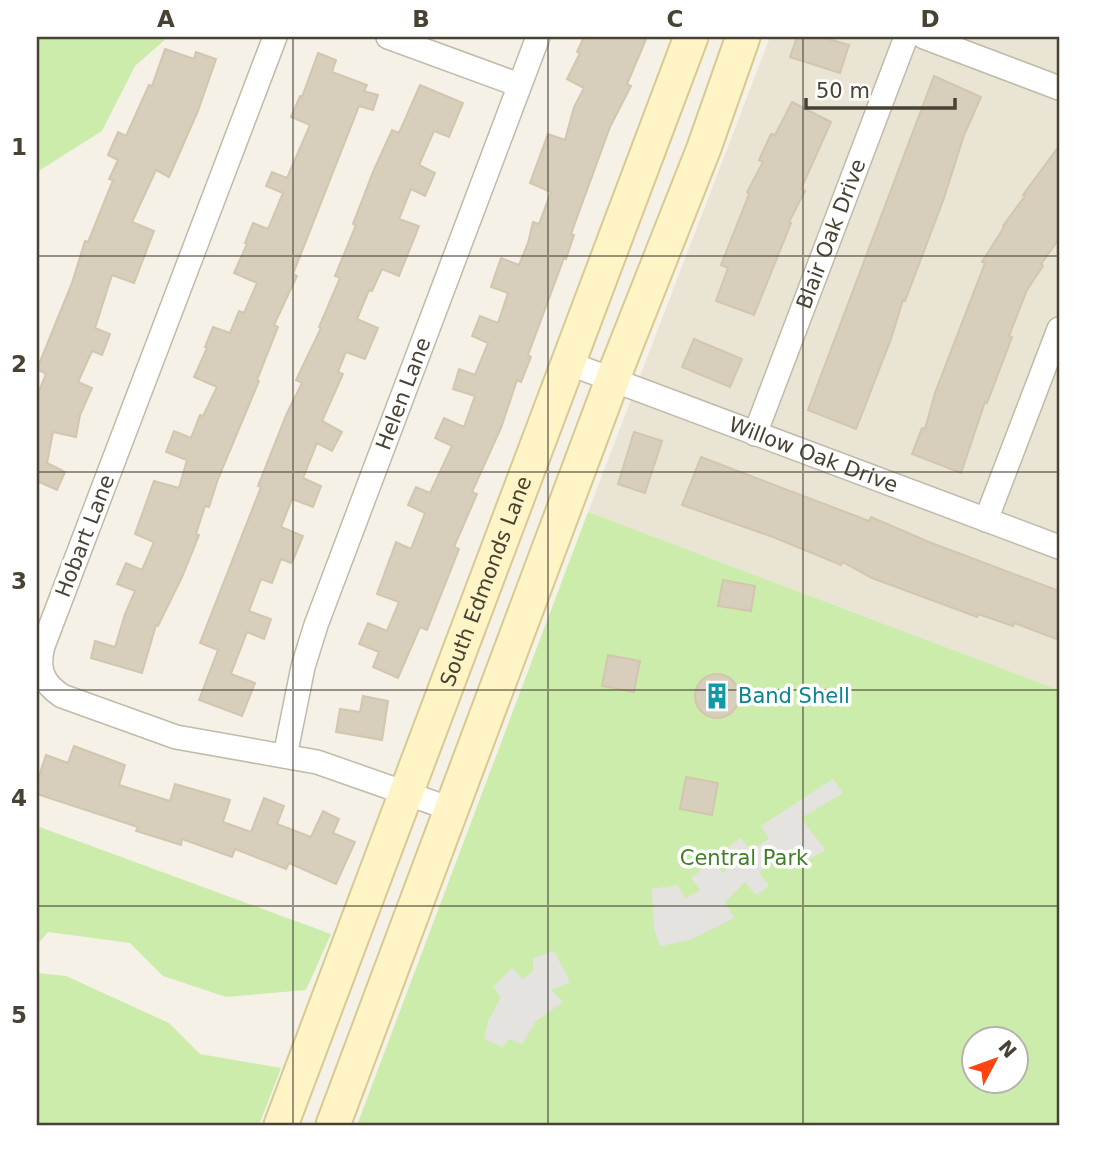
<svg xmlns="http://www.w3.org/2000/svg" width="1096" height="1162" font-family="'DejaVu Sans',sans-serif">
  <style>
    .residential { fill: #e9e4d4 }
    .green { fill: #ccecac; fill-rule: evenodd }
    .parking { fill: #e5e3df }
    .building { fill: #d7cebb; stroke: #d2c6ae; stroke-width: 2 }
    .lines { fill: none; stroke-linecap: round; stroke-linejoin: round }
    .street-casing { stroke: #c1baa8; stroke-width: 26 }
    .secondary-casing { stroke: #d8c993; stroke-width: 37 }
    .street { stroke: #fff; stroke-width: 23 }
    .secondary { stroke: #fff4c6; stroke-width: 33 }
    .grid { fill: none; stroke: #484235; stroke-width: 2; stroke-opacity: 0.55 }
    .labels { text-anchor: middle; stroke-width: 7; stroke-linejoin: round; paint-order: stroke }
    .street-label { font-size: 21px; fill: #484235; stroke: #fff }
    .culture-label { font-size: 21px; fill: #0d838f; stroke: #fff; text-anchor: start }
    .park-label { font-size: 21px; fill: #417f24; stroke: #fff }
    .neatline { fill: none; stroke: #484235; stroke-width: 2.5 }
    .grid-label { font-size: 23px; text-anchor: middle; font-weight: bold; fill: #484235 }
  </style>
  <rect width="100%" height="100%" fill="#f5f1e7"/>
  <path class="residential" d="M770 37H1059V690L588 512Z"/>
  <path class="green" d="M37 37H168L135 66 102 131 37 172Z
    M588 512 1059 690V1125H357ZM974 1040H1016V1082H974Z
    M37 826 331 934 306 990 226 997 163 976 130 943 48 932 37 945Z
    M37 973 66 976 169 1023 200 1054 281 1068 259 1125H37Z"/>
  <path class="parking" d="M833 779 843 793 801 818 825 850 789 871 778 859 759 872 769 886 756 895 745 882 725 902 734 918 690 940 660 946 654 929 652 889 678 885 685 899 700 890 691 878 712 861 723 873 730 866 720 854 740 838 751 850 769 839 761 826Z
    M554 951 570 982 551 990 563 1002 536 1021 522 1044 509 1039 502 1047 484 1039 488 1021 501 997 493 987 512 968 523 979 533 971V958Z"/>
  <path class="building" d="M584 37H647L627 84 631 86 610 127 571 234 574 235 566 259 564 258 528 355 531 357 521 382 517 380 501 428 472 492 477 494 454 547 459 549 427 630 420 627 398 678 373 667 379 652 359 644 368 623 387 631 399 602 377 594 396 542 411 549 425 513 408 505 416 487 430 493 452 446 435 438 444 418 464 427 475 396 453 389 459 369 475 375 488 343 472 336 480 316 498 323 508 293 491 287 501 258 519 265 528 243 533 222 539 224 551 192 530 183 548 134 565 140 574 107 584 88 567 79 580 53 577 52Z
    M797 37H821L849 45 840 73 790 57Z
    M165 49 194 59 196 52 216 59 198 111 169 177 156 170 132 222 154 231 134 283 112 275 95 328 110 334 102 355 92 351 78 382 92 388 80 415 76 437 53 432 47 463 65 472 57 490 37 481V396L46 374 37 369 72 283 85 241 88 242 113 180 109 179 118 160 108 155 118 132 126 136 149 85 152 86Z
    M318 53 336 60 332 72 367 85 364 91 378 95 373 110 359 106 293 274 297 276 274 325 278 327 257 380 259 381 218 479 209 507 205 506 196 534 199 535 182 577 158 626 156 625 142 673 91 658 95 641 115 647 125 614 135 591 117 584 126 563 142 570 154 542 135 534 154 481 179 488 187 460 166 452 174 431 191 438 200 415 203 416 217 387 194 377 207 348 205 347 213 327 230 333 239 311 244 313 257 283 234 273 247 244 245 243 253 223 268 229 283 193 266 186 272 172 287 178 310 125 291 117 300 96 302 97Z
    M934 76 981 97 964 135 944 198 905 301 903 300 891 339 856 429 808 410Z
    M420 85 463 103 449 137 434 131 419 165 435 173 425 196 411 189 399 219 419 226 399 276 382 269 372 291 369 290 357 319 378 328 365 359 346 352 338 372 343 374 322 421 342 432 332 451 317 443 303 478 321 486 313 507 292 499 281 527 303 536 294 558 291 563 281 559 272 583 261 579 249 611 271 619 264 639 247 632 231 674 255 683 242 716 199 700 218 650 200 643 261 487 258 486 287 413 302 383 296 380 321 328 319 327 340 278 335 276 356 225 353 224 373 172 392 130 399 133Z
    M792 102 831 122 801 189 805 191 789 222 791 223 754 315 716 301 728 268 721 265 749 194 747 192 763 162 759 160 771 134 775 135Z
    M1059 146V239L1041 264 1043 266 1027 290 1009 336 1012 337 987 403 985 402 961 473 912 454 922 428 925 429 935 393 985 263 982 262 1004 227 1003 226 1025 196 1023 195Z
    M694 339 742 359 730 387 682 367Z
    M634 432 662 441 645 493 618 484Z
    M701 457 869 521 871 517 929 542 1059 591V640L1014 623 1013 626 978 614 977 617 872 578 843 562 841 565 773 537 682 505Z
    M723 580 755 586 751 611 718 606Z
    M608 655 640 661 634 692 602 686Z
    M695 696a22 22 0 1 1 44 0a22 22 0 1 1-44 0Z
    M363 696 388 701 382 740 336 732 340 709 360 712Z
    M74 746 125 765 119 785 170 801 175 784 230 800 223 822 251 832 264 798 284 806 277 824 311 837 323 811 339 819 333 833 355 842 336 884 289 863 286 869 235 849 232 857 182 839 181 845 136 831 138 827 37 794V782L46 755 68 763Z
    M686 777 718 783 712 815 680 809Z"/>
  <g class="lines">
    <g class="street-casing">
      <g id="street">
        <path d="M275 37 43 646C37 668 42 683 62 696L176 737 317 762 451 809"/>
        <path d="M388 37 519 85"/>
        <path d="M924 37 1059 88"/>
        <path id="s1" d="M568 363 1059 547"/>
        <path id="s2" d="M755 434 906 37"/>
        <path d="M986 520 1059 329"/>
        <path id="s3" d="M285 756 303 667 316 625 538 37"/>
      </g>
    </g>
    <g class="secondary-casing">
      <g id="secondary">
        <path id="s4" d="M281 1125 691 37"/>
        <path d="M333 1125 613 378 704 148 743 37"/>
      </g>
    </g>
    <use href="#street" class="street"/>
    <use href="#secondary" class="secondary"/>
  </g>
  <path class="grid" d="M293 37V1125M548 37V1125M803 37V1125M37 256H1059M37 472H1059M37 690H1059M37 906H1059"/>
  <defs>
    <g id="building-bare" transform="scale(2.1)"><path d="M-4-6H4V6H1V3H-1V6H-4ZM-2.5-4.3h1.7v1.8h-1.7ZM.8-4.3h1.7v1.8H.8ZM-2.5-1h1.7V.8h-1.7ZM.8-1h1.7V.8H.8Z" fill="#0f9aa8" stroke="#fff" stroke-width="2.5" paint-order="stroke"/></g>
  </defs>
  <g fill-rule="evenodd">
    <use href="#building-bare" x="717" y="696"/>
  </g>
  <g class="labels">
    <g class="street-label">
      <text dy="7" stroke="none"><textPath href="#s2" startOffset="214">Blair Oak Drive</textPath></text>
      <text dy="7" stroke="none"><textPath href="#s3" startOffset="382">Helen Lane</textPath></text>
      <text dy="7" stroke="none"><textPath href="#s1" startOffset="262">Willow Oak Drive</textPath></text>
      <text transform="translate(85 536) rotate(-69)" y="7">Hobart Lane</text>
      <text dy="7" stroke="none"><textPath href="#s4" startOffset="581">South Edmonds Lane</textPath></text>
    </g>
    <g class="culture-label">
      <text x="738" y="703">Band Shell</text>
    </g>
    <g class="park-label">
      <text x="744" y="865">Central Park</text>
    </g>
  </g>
  <rect width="1096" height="1162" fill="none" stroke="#ffffff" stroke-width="77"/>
  <g transform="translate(995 1060) rotate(49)"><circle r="33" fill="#ffffff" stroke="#b6b3ae" stroke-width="2"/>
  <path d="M0-5L12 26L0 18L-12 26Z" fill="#ff4313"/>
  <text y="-10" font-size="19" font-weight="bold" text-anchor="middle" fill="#484235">N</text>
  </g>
  <path d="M806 98v10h149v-10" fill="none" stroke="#484235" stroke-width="3.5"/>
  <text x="816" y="98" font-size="21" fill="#484235" stroke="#ffffff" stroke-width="5" paint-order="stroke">50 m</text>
  <rect x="38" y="38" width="1020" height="1086" class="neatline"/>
  <g class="grid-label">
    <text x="166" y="27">A</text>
    <text x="421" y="27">B</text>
    <text x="675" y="27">C</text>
    <text x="930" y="27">D</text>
    <text x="19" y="155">1</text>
    <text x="19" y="372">2</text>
    <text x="19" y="589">3</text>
    <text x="19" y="806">4</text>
    <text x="19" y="1023">5</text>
  </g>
</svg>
